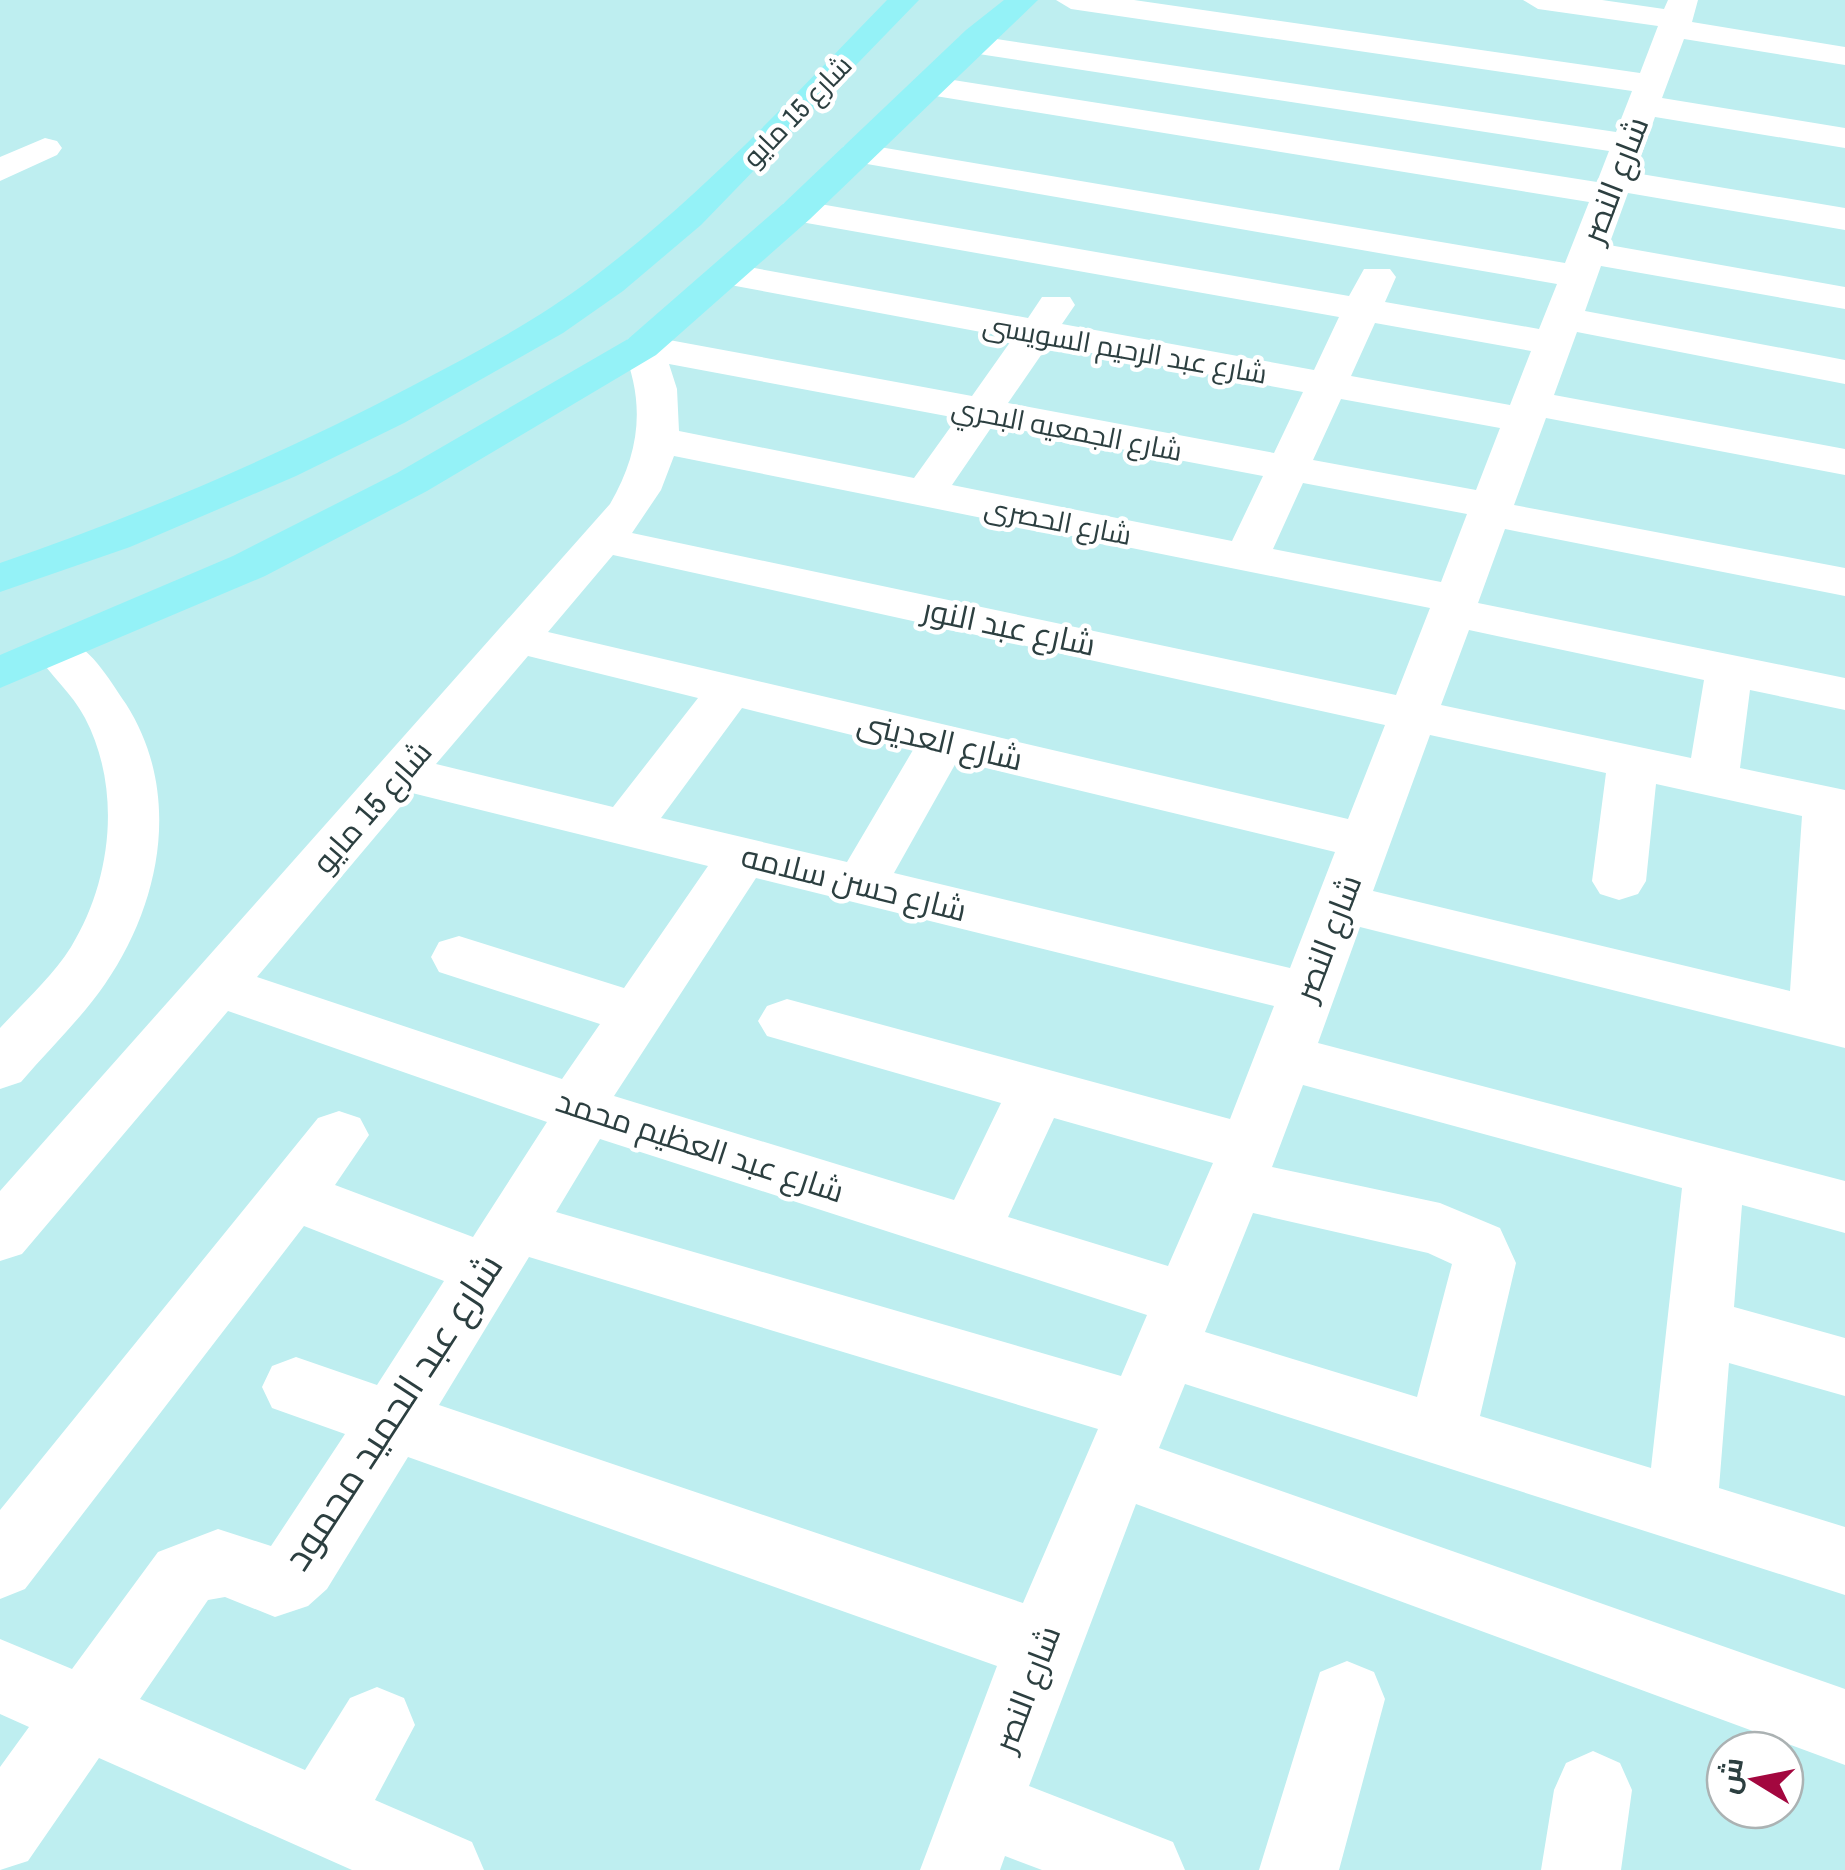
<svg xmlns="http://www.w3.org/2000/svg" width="1845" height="1870" font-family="'Archivo Narrow',Cairo,sans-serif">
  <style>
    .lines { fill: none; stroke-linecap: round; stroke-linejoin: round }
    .minor { fill: #fff; fill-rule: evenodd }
    .major { fill: #94f2f7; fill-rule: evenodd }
    .labels { text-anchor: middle; stroke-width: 9; stroke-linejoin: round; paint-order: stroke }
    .far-street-label { font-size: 28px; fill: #2c3f40; stroke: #fff }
    .street-label { font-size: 32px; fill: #2c3f40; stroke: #fff }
    .near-street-label { font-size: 38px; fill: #2c3f40; stroke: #fff }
  </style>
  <rect width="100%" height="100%" fill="#beeef0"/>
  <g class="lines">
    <path class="minor" d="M1056 0H1134L1640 73 1658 26 1538 9 1523 0H1602L1664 9 1668 0H1698L1692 22 1845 47V65L1684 39 1662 98 1845 128V148L1655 117 1635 173 1845 208V230L1628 193 1609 245 1845 287V309L1601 266 1585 311 1845 360V384L1577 332 1554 395 1845 449V475L1546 418 1514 505 1845 568V596L1505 529 1478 603 1845 678V710L1750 690 1740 768 1845 790V1048L1360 927 1318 1043 1845 1181V1233L1742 1205 1734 1307 1845 1338V1396L1729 1363 1719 1488 1845 1527V1595L1185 1384 1159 1448 1845 1689V1765L1136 1504 1029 1786 1173 1842 1185 1870H1042L1005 1856 1000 1870H920L997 1666 408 1457 327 1589 308 1606 275 1617 225 1597 208 1600 140 1699 305 1770 350 1698 377 1687 404 1698 415 1725 375 1800 472 1842 484 1870H352L99 1758 28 1861 0 1870V1767L29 1727 0 1714V1639L72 1669 158 1552 218 1529 271 1546 345 1434 272 1408 262 1387 272 1366 296 1357 377 1385 444 1281 304 1226 25 1589 0 1599V1510L318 1118 339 1111 360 1118 369 1135 335 1185 473 1237 547 1122 228 1011 22 1254 0 1261V1191L610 504C640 452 646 403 622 347L628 339 642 335 972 396 1013 338 714 282 708 274 714 266 727 263 1028 318 1042 297H1070L1075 305 1062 324 1314 370 1339 317 784 219 779 211 784 203 797 200 1349 296 1364 269H1390L1396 277 1385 302 1539 329 1557 284 844 160 839 153 844 146 856 143 1565 263 1589 202 917 93 912 86 917 79 928 76 1597 182 1609 151 959 51 954 44 959 37 970 35 1616 132 1632 91 1071 9ZM1375 323 1531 351 1510 405 1351 376ZM1048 345 1303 392 1274 453 1008 403ZM669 364 957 418 914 478 679 431 677 389ZM1341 399 1500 428 1476 490 1313 460ZM993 425 1263 476 1232 541 952 485ZM674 456 1430 608 1396 695 632 533 661 490ZM1303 483 1467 514 1441 582 1273 549ZM613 555 1385 725 1348 819 548 632ZM1469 630 1704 680 1691 758 1441 705ZM528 656 698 698 613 807 436 764ZM742 708 913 750 847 862 661 818ZM1430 735 1606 773 1592 881 1600 894 1619 900 1638 894 1646 881 1656 784 1802 816 1790 991 1373 891ZM957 761 1335 852 1290 968 894 873ZM412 793 708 866 624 988 459 936 439 942 431 957 439 972 600 1024 562 1079 257 977ZM756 878 1274 1006 1230 1119 787 999 767 1006 758 1021 767 1036 1001 1103 954 1200 614 1096ZM1303 1085 1682 1188 1651 1468 1480 1416 1516 1263 1500 1228 1440 1203 1272 1167ZM1054 1118 1213 1163 1168 1266 1008 1217ZM600 1139 1147 1315 1121 1376 556 1212ZM1253 1213 1428 1253 1452 1264 1417 1397 1205 1332ZM529 1257 1098 1429 1023 1603 439 1405Z
      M45 138 57 141 62 148 57 155 0 181V157Z
      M58 636C90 644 108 678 126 704 182 792 162 901 105 984 81 1019 49 1049 21 1082L0 1089V1028C24 1002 52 977 71 947 112 880 122 789 85 718 72 693 50 675 34 651L41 640Z
      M1347 1661 1374 1672 1385 1699 1339 1870H1259L1320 1672Z
      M1593 1751 1620 1763 1632 1790 1621 1870H1541L1554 1790 1566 1763Z"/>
    <path class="major" d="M887 0H919L701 225 623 291 563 333 404 423 296 476 130 547 0 592V563C142 514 279 456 412 386 475 353 538 320 594 277 702 195 794 96 887 0Z
      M1004 0H1038L810 219 656 355 427 491 265 576 0 688V655L233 556 397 473 628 339 784 203 966 30Z"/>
  </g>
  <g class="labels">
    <g class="far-street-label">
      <text transform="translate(797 111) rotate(-46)" y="10">شارع 15 مايو</text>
      <text transform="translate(1125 349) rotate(10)" y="10">شارع عبد الرحيم السويسى</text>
      <text transform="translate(1067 429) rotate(11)" y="10">شارع الجمعيه البحري</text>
      <text transform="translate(1058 521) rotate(11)" y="10">شارع الحصرى</text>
    </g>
    <g class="street-label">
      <text transform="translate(1615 180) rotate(-69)" y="11">شارع النصر</text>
      <text transform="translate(1009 627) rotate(12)" y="11">شارع عبد النور</text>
      <text transform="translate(940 741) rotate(13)" y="11">شارع العدينى</text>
      <text transform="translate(372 807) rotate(-49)" y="11">شارع 15 مايو</text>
      <text transform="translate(854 883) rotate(14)" y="11">شارع حسن سلامه</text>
      <text transform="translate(1328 938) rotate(-69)" y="11">شارع النصر</text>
      <text transform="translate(700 1146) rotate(18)" y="11">شارع عبد العظيم محمد</text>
      <text transform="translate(1027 1689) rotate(-69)" y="11">شارع النصر</text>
    </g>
    <g class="near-street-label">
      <text transform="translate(393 1412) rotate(-57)" y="13">شارع عبد الحميد محمود</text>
    </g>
  </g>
  <g transform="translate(1755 1780) rotate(280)"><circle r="48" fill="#ffffff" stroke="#abb2b3" stroke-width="2.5"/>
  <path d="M0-8L18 38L0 25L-18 38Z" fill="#a3073f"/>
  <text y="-15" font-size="28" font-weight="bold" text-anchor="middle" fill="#2c3f40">ش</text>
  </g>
</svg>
